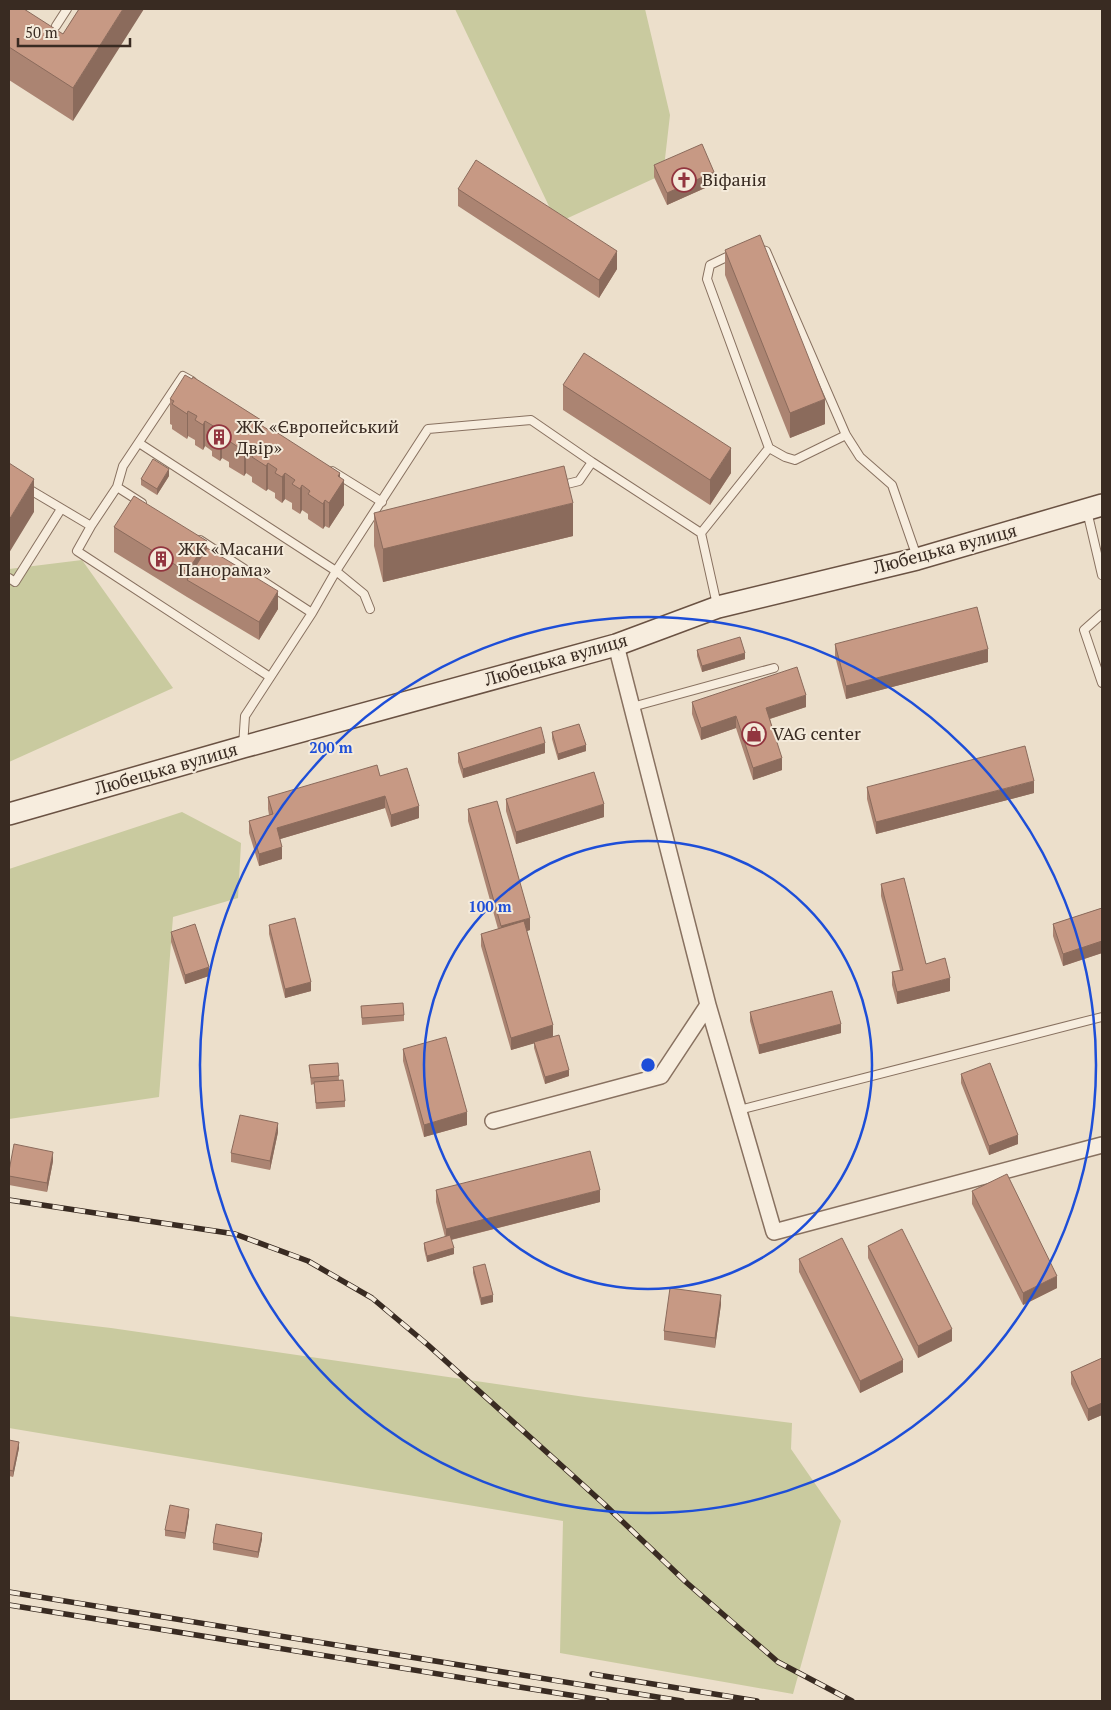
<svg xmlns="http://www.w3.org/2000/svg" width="1111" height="1710" font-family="'PT Serif',serif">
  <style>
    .green { fill: #c9ca9f }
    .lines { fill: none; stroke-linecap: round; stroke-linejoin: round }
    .service-casing { stroke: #887160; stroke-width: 10 }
    .minor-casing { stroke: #887160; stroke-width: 18 }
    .secondary-casing { stroke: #6a5243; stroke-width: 24 }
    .service { stroke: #f7edde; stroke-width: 8 }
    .minor { stroke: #f7edde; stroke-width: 15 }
    .secondary { stroke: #f7edde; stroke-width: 21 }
    .rail-casing { stroke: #392b22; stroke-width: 5.5 }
    .rail { stroke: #f4eada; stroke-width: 4; stroke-dasharray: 11; stroke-linecap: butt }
    .wall { fill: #ab8472 }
    .shaded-wall { fill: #8b6b5c }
    .building { fill: #c79984; stroke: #8b6b5c }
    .ring { fill: none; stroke: #1d4ed8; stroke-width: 2.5 }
    .labels { text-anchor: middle; stroke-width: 4; stroke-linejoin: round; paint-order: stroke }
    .poi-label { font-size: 18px; fill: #392b22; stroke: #f4eada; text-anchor: start }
    .street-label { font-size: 18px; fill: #392b22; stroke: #f4eada }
    .centre { fill: #1d4ed8; stroke: #f4eada; stroke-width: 2.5 }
    .ring-label { font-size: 15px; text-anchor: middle; font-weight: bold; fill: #1d4ed8; stroke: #f4eada; stroke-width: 4; stroke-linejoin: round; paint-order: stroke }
  </style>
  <rect width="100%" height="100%" fill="#ecdfcb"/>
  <path class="green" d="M455 9H645L670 115 663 176 653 179 557 223Z
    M82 560 173 688 9 762V569Z
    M182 812 241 843 238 898 173 917 159 1097 9 1119V869Z
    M9 1316 111 1328 585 1397 792 1423 791 1449 841 1521 793 1694 560 1653 563 1521 9 1428Z"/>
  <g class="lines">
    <g class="service-casing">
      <path id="service" d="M56 26 67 9
        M758 249 766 251 846 435 860 457 892 485 917 557
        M733 254 710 265 707 279 769 448 785 457 795 460 846 435
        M139 443 336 571 364 594 370 609
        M332 471 382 502
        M559 486 579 481 592 462
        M117 487 123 466 183 376 192 381
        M27 488 91 526 117 487 142 503
        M1087 511 1102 575
        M91 526 77 551 270 677
        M701 533 769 448
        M200 540 312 613 245 716 243 746
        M9 578 15 582 61 509
        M312 613 336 571 428 429 531 420 592 462 701 533 717 605
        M1102 614 1084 630 1102 683
        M632 707 774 668
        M739 1110 1102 1017"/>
    </g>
    <g class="minor-casing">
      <path id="minor" d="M708 1005 774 1232 1102 1145
        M493 1121 661 1076 708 1005 616 645"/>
    </g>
    <g class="secondary-casing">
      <path id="secondary" d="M9 814 243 747 616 645 718 607 917 559 1102 505"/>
    </g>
    <use href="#service" class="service"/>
    <use href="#minor" class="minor"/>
    <use href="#secondary" class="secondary"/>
    <g class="rail-casing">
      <path id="rail" d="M9 1200 235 1234 308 1261 372 1298 428 1345 603 1503 687 1583 778 1662 852 1701
        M9 1592 682 1701
        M9 1605 607 1701
        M592 1674 757 1701"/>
    </g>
    <use href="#rail" class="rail"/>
  </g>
  <path class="wall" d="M9 9 63 34 79 9 73 121 9 80Z
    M654 165 714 184 667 205 654 177Z
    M458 189 617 269 599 298 458 206Z
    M725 250 825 424 790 438 725 275Z
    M563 385 731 473 710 505 563 410Z
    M170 399 261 425 340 477 344 505 329 528 325 526 323 529 308 519V514L302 510 300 514 292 509V503L285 499 282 503 275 498V493L268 489 266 491 252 482V477L246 473 244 476 229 467V462L222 458 220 461 212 456V451L205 446 203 450 195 445V440L188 436 187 439 172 429V425L170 424Z
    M169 476 157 495 141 485V479Z
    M374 513 573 536 383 582 374 546Z
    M114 527 207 548 278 609 259 640 187 597 114 552Z
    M835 644 988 662 846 699 835 656Z
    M697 650 745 659 702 672 697 656Z
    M692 702 806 707 770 719 782 770 753 780 736 728 701 740 692 714Z
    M552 732 586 751 558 760 552 739Z
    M458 753H545L463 778 458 762Z
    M380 776 419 818 391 827 385 808 280 839 282 859 259 866 249 833V821L269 815 268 809V797Z
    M867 787 1034 793 876 834 867 799Z
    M506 799 604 817 516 844 506 811Z
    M468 809 530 930 527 931 553 1036 569 1076 545 1084 534 1048V1043L511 1050 481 946V934L498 929 468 821Z
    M881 884 926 964 950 991 897 1004 892 985V972L900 970 881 896Z
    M1102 908V953L1063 966 1053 936V924Z
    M269 925 311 991 285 998 269 934Z
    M171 932 209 976 185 984 171 942Z
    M361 1006 404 1015V1021L362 1025Z
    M750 1012 841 1033 759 1054 750 1021Z
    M403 1049 467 1125 424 1137 403 1061Z
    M338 1063 339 1080 345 1101V1107L316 1109 314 1084 311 1085 309 1065Z
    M961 1074 1018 1144 989 1155 961 1083Z
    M278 1132 270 1170 231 1162V1153Z
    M53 1161 47 1192 9 1185V1171Z
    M436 1190 600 1202 451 1240 454 1254 427 1262 424 1249V1243L445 1237 436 1202Z
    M972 1191 1057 1288 1023 1305 972 1204Z
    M868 1246 952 1341 918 1358 868 1258Z
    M799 1259 903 1372 860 1393 799 1272Z
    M473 1267 493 1302 481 1305 473 1273Z
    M721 1304 715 1348 664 1340V1331Z
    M1102 1358V1415L1088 1421 1071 1384V1372Z
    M9 1440 19 1448 13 1477 9 1476Z
    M189 1515 185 1539 165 1536V1530Z
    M262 1539 258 1558 213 1550V1543Z"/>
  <path class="shaded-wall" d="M123 9H144L73 121V88Z
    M714 172V184L667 205V193Z
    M617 251V269L599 298V280Z
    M825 399V424L790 438V413Z
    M188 411V436L187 439V414Z
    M205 421V446L203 450V425Z
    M222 432V458L220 461V436Z
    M246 448V473L244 476V451Z
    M731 448V473L710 505V480Z
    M268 463V489L266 491V466Z
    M169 469V476L157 495V489Z
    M285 473V499L282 503V477Z
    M340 473V486L344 480V505L329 528V503L338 476Z
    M34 479V512L9 553V520Z
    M302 485V510L300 514V489Z
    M325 500V526L323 529V504Z
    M573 503V536L383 582V549Z
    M207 541V566L187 580V572Z
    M278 591V609L259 640V622Z
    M988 649V662L846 699V686Z
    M745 653V659L702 672V666Z
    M806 695V707L766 720V708Z
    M736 716V728L701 740V728Z
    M545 743V753L463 778V769Z
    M586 745V751L558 760V754Z
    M782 758V770L753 780V768Z
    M1034 781V793L876 834V822Z
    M385 796V808L277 840V828Z
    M604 804V817L516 844V832Z
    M419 806V818L391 827V815Z
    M282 847V859L259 866V854Z
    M530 918V930L501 939V926Z
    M1102 941V953L1063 966V954Z
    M209 967V976L185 984V975Z
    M950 978V991L897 1004V992Z
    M311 982V991L285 998V989Z
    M841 1024V1033L759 1054V1045Z
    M553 1025V1038L511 1050V1038Z
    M569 1070V1076L545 1084V1077Z
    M467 1112V1125L424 1137V1125Z
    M278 1123V1132L270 1170V1161Z
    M1018 1135V1144L989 1155V1146Z
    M53 1152V1161L47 1192V1183Z
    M600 1190V1202L446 1241V1229Z
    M454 1248V1254L427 1262V1256Z
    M1057 1276V1288L1023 1305V1293Z
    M493 1295V1302L481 1305V1298Z
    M721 1295V1304L715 1348V1338Z
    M952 1329V1341L918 1358V1346Z
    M903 1360V1372L860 1393V1381Z
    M1102 1403V1415L1088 1421V1409Z
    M19 1442V1448L13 1477V1471Z
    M189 1509V1515L185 1539V1533Z
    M262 1533V1539L258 1558V1552Z"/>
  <path class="building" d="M9 9H24L63 34 79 9H123L73 88 9 47Z
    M702 144 714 172 667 193 654 165Z
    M476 160 617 251 599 280 458 189Z
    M760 235 825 399 790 413 725 250Z
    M584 353 731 448 710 480 563 385Z
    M185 375 192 379 193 377 261 420 259 424 272 432 273 430 340 473 338 476 344 480 329 503 325 500 323 504 308 494 310 491 302 485 300 489 292 484 295 480 285 473 282 477 275 473 277 469 268 463 266 466 252 457 254 453 250 451 246 448 244 451 229 441 231 438 222 432 220 436 212 431 215 427 205 421 203 425 195 420 197 416 188 411 187 414 172 404 174 401 170 399Z
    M153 459 169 469 157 489 141 479Z
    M9 463 34 479 9 520Z
    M564 466 573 503 383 549 374 513Z
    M134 496 207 541 187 572 114 527Z
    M207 548 278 591 259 622 187 580Z
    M977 607 988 649 846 686 835 644Z
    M740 637 745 653 702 666 697 650Z
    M797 667 806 695 766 708 782 758 753 768 736 716 701 728 692 702Z
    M579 724 586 745 558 754 552 732Z
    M541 727 545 743 463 769 458 753Z
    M1025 746 1034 781 876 822 867 787Z
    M377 765 380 776 407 768 419 806 391 815 385 796 277 828 282 847 259 854 249 821 273 814 268 797Z
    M594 772 604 804 516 832 506 799Z
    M497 801 530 918 501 926 468 809Z
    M904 878 926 964 945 958 950 978 897 992 892 972 903 970 881 884Z
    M1102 908V941L1063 954 1053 924Z
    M295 918 311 982 285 989 269 925Z
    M524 921 553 1025 511 1038 481 934Z
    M195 924 209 967 185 975 171 932Z
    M832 991 841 1024 759 1045 750 1012Z
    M403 1003 404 1015 362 1018 361 1006Z
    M559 1035 569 1070 545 1077 534 1042Z
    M446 1037 467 1112 424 1125 403 1049Z
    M338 1063 339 1076 311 1078 309 1065Z
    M990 1063 1018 1135 989 1146 961 1074Z
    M343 1080 345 1101 316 1103 314 1082Z
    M240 1115 278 1123 270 1161 231 1153Z
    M14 1144 53 1152 47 1183 9 1176V1171Z
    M590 1151 600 1190 446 1229 436 1190Z
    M1007 1174 1057 1276 1023 1293 972 1191Z
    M902 1229 952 1329 918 1346 868 1246Z
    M450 1235 454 1248 427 1256 424 1243Z
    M842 1238 903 1360 860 1381 799 1259Z
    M485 1264 493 1295 481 1298 473 1267Z
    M670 1288 721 1295 715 1338 664 1331Z
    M1102 1358V1403L1088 1409 1071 1372Z
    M9 1440 19 1442 13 1471 9 1470Z
    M170 1505 189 1509 185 1533 165 1530Z
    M216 1524 262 1533 258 1552 213 1543Z"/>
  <g class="ring">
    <circle cx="648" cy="1065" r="224"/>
    <circle cx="648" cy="1065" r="448"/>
  </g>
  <defs>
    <g id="church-ring" transform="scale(1.25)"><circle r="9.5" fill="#f4eada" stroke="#92353f" stroke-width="1.5"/><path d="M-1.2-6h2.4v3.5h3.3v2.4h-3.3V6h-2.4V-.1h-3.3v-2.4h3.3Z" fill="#92353f"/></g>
    <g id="building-ring" transform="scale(1.25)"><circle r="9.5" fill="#f4eada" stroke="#92353f" stroke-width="1.5"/><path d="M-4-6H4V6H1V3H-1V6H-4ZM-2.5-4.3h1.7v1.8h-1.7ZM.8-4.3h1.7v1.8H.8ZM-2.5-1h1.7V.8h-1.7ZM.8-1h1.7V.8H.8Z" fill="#92353f"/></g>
    <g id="shop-ring" transform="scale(1.25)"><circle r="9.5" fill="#f4eada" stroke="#92353f" stroke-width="1.5"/><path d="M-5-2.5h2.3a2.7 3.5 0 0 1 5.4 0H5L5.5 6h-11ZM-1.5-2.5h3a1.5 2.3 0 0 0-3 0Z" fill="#92353f"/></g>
  </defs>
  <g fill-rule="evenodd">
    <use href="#church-ring" x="684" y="180"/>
    <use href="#building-ring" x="219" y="437"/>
    <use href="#building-ring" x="161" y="559"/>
    <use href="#shop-ring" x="754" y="734"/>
  </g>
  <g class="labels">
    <g class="poi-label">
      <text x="702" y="186">Віфанія</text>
      <text x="236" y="433">ЖК «Європейський<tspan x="236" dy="21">Двір»</tspan></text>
      <text x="178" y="555">ЖК «Масани<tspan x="178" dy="21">Панорама»</tspan></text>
      <text x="772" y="740">VAG center</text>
    </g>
    <g class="street-label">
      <text transform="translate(945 549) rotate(-15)" y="6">Любецька вулиця</text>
      <text transform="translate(556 660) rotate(-16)" y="6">Любецька вулиця</text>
      <text transform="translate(166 769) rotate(-16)" y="6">Любецька вулиця</text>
    </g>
  </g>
  <circle cx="648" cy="1065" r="8" class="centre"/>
  <g class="ring-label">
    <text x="331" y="753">200 m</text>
    <text x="490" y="912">100 m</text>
  </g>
  <rect width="1111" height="1710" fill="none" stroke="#392b22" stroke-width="20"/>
  <path d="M18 38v8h112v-8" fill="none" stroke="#392b22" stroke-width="2.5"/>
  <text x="25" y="38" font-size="15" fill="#392b22" stroke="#f4eada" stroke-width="4" paint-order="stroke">50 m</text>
</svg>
